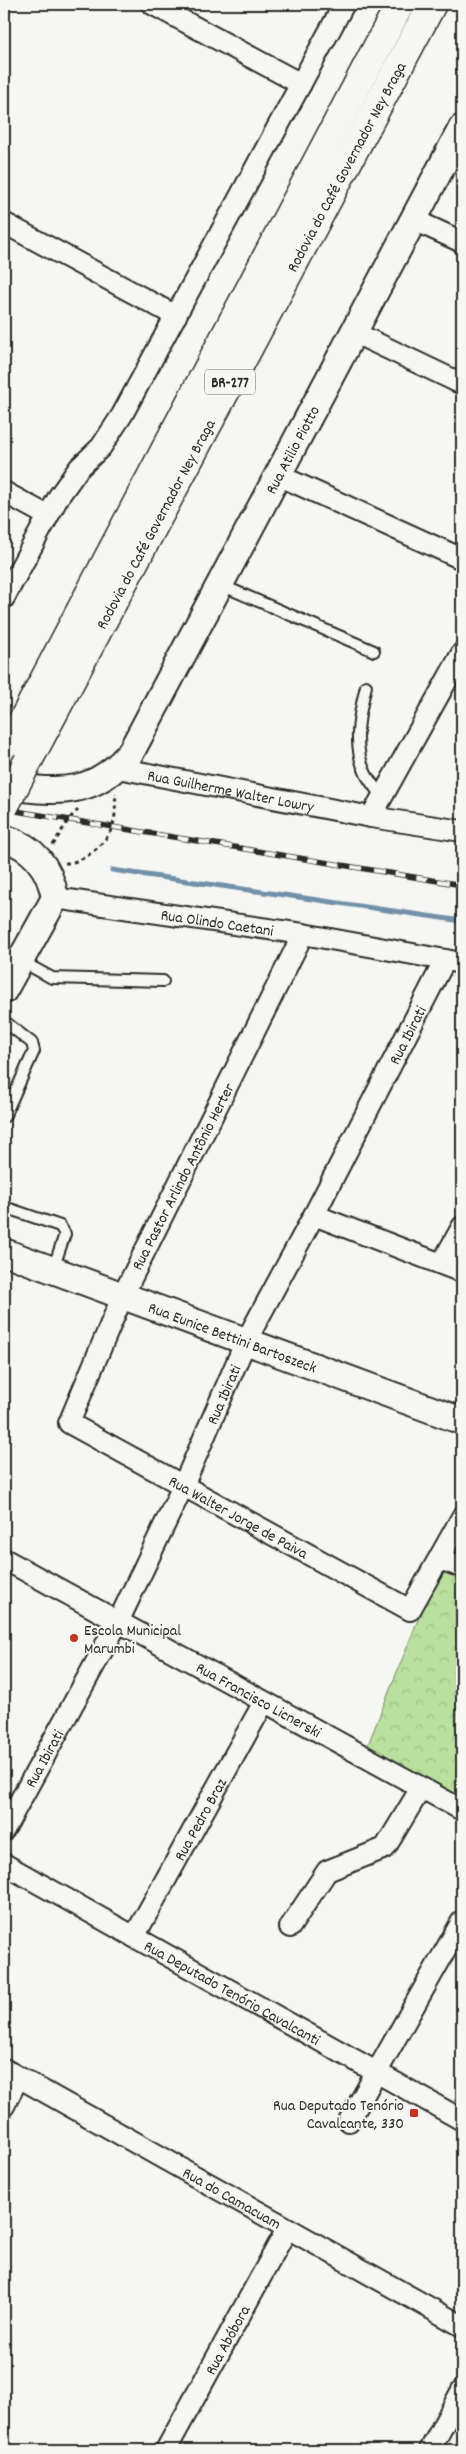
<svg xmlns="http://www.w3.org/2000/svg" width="466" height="2454" font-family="Dekko,sans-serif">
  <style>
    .park { fill: url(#park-crowns); stroke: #728664 }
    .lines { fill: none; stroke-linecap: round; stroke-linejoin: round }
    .stream { stroke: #7191aa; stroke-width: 5 }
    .service-casing { stroke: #2b2b2b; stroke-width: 14 }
    .minor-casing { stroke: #2b2b2b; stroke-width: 24 }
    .tertiary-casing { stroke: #2b2b2b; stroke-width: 30 }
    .motorway-casing { stroke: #2b2b2b; stroke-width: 31 }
    .path { stroke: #2b2b2b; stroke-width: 3; stroke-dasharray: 4 4; stroke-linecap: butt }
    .service { stroke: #f6f6f2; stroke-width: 10 }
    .minor { stroke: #f6f6f2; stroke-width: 20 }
    .tertiary { stroke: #f6f6f2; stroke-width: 26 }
    .motorway { stroke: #f6f6f2; stroke-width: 28 }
    .rail-casing { stroke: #2b2b2b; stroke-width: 5.5 }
    .rail { stroke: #f6f6f2; stroke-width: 4; stroke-dasharray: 11; stroke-linecap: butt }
    .motorway-bridge-casing { stroke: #2b2b2b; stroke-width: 31; stroke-linecap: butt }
    .motorway-bridge { stroke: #f6f6f2; stroke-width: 28 }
    .poi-dot { fill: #c8321e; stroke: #f6f6f2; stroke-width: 2 }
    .labels { text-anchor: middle; stroke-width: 4; stroke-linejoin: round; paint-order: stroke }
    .shield { fill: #f6f6f2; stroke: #686867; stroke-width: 1 }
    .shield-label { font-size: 15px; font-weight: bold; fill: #2b2b2b }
    .street-label { font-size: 16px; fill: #2b2b2b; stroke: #f6f6f2 }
    .poi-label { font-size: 16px; fill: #2b2b2b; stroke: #f6f6f2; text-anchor: start }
  </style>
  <defs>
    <pattern id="park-crowns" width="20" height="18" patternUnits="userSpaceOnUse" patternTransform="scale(1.25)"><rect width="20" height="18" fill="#b9e09c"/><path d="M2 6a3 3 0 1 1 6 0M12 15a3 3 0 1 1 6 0" fill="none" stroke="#9fc087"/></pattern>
  </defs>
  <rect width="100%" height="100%" fill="#f6f6f2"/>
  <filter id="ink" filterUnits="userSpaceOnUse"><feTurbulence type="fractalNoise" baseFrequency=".02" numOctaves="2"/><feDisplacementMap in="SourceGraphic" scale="10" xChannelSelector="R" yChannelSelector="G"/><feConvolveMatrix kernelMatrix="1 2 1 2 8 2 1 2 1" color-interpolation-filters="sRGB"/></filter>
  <g filter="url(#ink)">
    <path class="park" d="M442 1568 462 1575V1803L365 1752 419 1617Z"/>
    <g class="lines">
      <path class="stream" d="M112 870 462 921"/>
      <g class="service-casing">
        <path id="service" d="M221 585 374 651
          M366 686C359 715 352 746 366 774 370 782 377 790 382 797
          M21 961 52 978 163 981
          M4 1021 32 1043 34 1051 4 1117
          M4 1207 60 1226 65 1234 53 1269"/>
      </g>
      <g class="minor-casing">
        <g id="minor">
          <path d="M152 4 301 84"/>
          <path d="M412 219 462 242"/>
          <path d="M4 223 176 316"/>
          <path d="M353 332 462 384"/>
          <path d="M278 475 462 559"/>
          <path d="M4 492 48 516"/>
          <path d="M4 598 59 496 79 468 101 447 122 415 344 4"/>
          <path id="s1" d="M118 768 371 817 462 831"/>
          <path d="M371 817 462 653"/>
          <path id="s2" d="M55 898 303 934 462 963"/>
          <path id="s3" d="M303 934 123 1295 69 1423 410 1610 462 1517"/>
          <path d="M314 1215 462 1272"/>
          <path d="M442 1263 462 1227"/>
          <path id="s4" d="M4 1559 462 1810"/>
          <path d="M440 1559 462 1567"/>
          <path id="s5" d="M4 1830 118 1622 183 1486 246 1341 314 1215 445 960"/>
          <path id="s6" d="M4 1864 462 2120"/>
          <path d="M290 1927 327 1871 385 1848 421 1788"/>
          <path id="s7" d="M134 1937 264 1702"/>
          <path id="s8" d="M4 2069 462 2326"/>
          <path d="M4 2106 18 2078"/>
          <path d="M349 2121 462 1921"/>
          <path id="s9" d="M166 2450 287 2229"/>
          <path d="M430 2450 462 2390"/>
        </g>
      </g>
      <g class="tertiary-casing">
        <g id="tertiary">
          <path id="s10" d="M4 786C57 792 93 798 131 752L462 128"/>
          <path d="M4 838C34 847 50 868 55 898L4 990"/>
          <path id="s11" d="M4 1252 462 1421"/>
        </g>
      </g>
      <g class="motorway-casing">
        <g id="motorway">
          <path d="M4 756 400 4"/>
          <path id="s12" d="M28 761 432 4"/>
        </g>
      </g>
      <path class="path" d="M53 845 69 819 78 810
        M65 863C83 864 108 842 113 825 116 816 115 803 116 793"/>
      <use href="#service" class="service"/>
      <use href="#minor" class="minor"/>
      <use href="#tertiary" class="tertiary"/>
      <use href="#motorway" class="motorway"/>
      <g class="rail-casing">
        <path id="rail" d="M4 809 462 885"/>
      </g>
      <use href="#rail" class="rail"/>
      <g class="motorway-bridge-casing">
        <path id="motorway-bridge" d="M4 807 28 761"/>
      </g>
      <use href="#motorway-bridge" class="motorway-bridge"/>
    </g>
  </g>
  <g class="poi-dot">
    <circle cx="74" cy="1638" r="5"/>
    <rect x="409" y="2108" width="10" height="10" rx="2.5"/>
  </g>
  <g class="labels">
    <rect class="shield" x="205" y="369.5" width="50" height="25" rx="4"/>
    <g class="shield-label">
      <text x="230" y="387">BR-277</text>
    </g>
    <g class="street-label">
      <text dy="6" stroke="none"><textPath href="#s12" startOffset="674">Rodovia do Café Governador Ney Braga</textPath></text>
      <text dy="6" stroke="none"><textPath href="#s10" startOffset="482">Rua Atilio Piotto</textPath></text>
      <text dy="6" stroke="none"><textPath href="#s12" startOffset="269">Rodovia do Café Governador Ney Braga</textPath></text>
      <text dy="6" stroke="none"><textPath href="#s1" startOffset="115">Rua Guilherme Walter Lowry</textPath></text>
      <text dy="6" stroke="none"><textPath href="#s2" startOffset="164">Rua Olindo Caetani</textPath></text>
      <text dy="6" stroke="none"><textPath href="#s5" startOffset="892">Rua Ibirati</textPath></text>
      <text transform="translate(182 1176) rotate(-63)" y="6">Rua Pastor Arlindo Antônio Herter</text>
      <text dy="6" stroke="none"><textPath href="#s11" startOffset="244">Rua Eunice Bettini Bartoszeck</textPath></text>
      <text dy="6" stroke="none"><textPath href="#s5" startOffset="488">Rua Ibirati</textPath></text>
      <text dy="6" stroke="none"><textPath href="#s3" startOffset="736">Rua Walter Jorge de Paiva</textPath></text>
      <text dy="6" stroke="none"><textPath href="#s4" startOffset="291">Rua Francisco Licnerski</textPath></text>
      <text dy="6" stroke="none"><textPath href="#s5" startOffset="82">Rua Ibirati</textPath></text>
      <text dy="6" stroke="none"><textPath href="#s7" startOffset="135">Rua Pedro Braz</textPath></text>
      <text dy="6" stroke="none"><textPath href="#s6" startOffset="262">Rua Deputado Tenório Cavalcanti</textPath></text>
      <text dy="6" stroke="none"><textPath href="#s8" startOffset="262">Rua do Camacuam</textPath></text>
      <text dy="6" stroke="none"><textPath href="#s9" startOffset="126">Rua Abóbora</textPath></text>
    </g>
    <g class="poi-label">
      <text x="84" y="1635">Escola Municipal<tspan x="84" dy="18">Marumbi</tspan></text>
      <text x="404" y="2110" text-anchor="end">Rua Deputado Tenório<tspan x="404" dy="18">Cavalcante, 330</tspan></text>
    </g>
  </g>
  <rect width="466" height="2454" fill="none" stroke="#f6f6f2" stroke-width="20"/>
  <rect x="10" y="10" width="446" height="2434" fill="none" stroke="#2b2b2b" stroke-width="2" filter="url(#ink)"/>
</svg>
